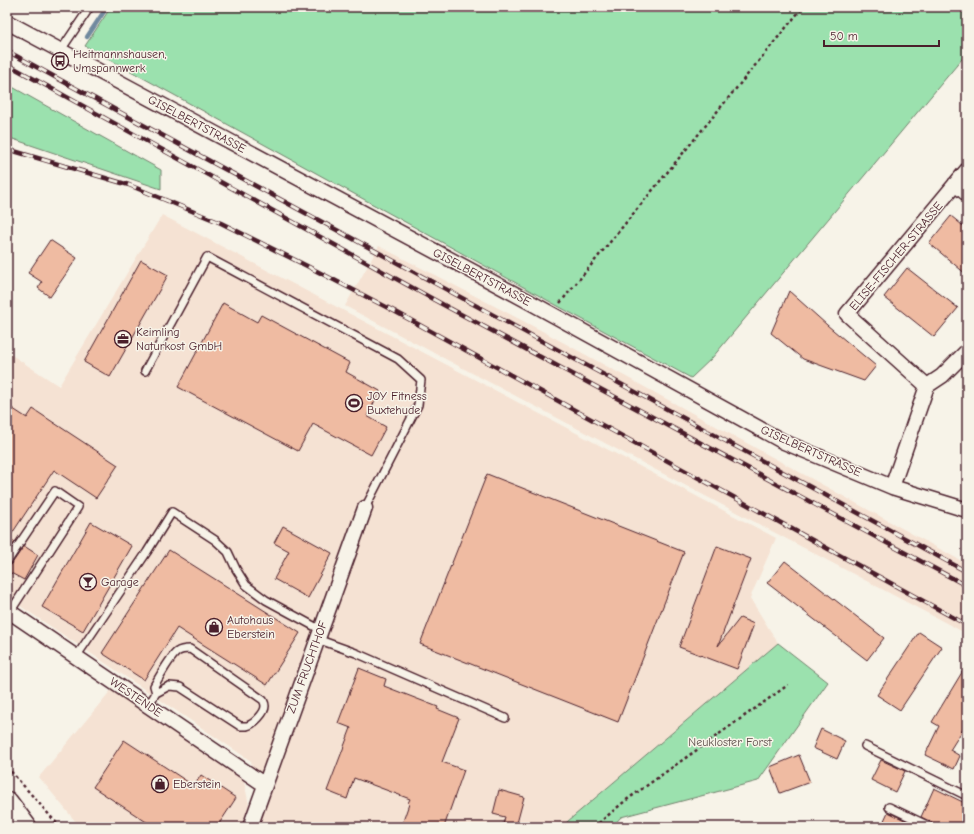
<svg xmlns="http://www.w3.org/2000/svg" width="974" height="834" font-family="'Comic Neue',sans-serif">
  <style>
    .built { fill: #f5e2d3 }
    .green { fill: #9be1ae; stroke: #72806c }
    .lines { fill: none; stroke-linecap: round; stroke-linejoin: round }
    .stream { stroke: #70899e; stroke-width: 4.5 }
    .building { fill: #efbba2; stroke: #4a1f2b }
    .lane-casing { stroke: #4a1f2b; stroke-width: 10 }
    .street-casing { stroke: #4a1f2b; stroke-width: 17 }
    .primary-casing { stroke: #4a1f2b; stroke-width: 25 }
    .path { stroke: #4a1f2b; stroke-width: 2.5; stroke-dasharray: 3 3; stroke-linecap: butt }
    .lane { stroke: #f7f3e8; stroke-width: 7 }
    .street { stroke: #f7f3e8; stroke-width: 14 }
    .primary { stroke: #f7f3e8; stroke-width: 22 }
    .rail-casing { stroke: #4a1f2b; stroke-width: 4.5 }
    .rail { stroke: #f7f3e8; stroke-width: 3; stroke-dasharray: 9; stroke-linecap: butt }
    .labels { text-anchor: middle; stroke-width: 3; stroke-linejoin: round; paint-order: stroke }
    .poi-label { font-size: 12px; fill: #4a1f2b; stroke: #f7f3e8; text-anchor: start }
    .street-label { font-size: 12px; fill: #4a1f2b; stroke: #f7f3e8 }
    .park-label { font-size: 12px; fill: #5e504c; stroke: #f7f3e8 }
  </style>
  <rect width="100%" height="100%" fill="#f7f3e8"/>
  <filter id="ink" filterUnits="userSpaceOnUse"><feTurbulence type="fractalNoise" baseFrequency=".025" numOctaves="2"/><feDisplacementMap in="SourceGraphic" scale="8" xChannelSelector="R" yChannelSelector="G"/><feConvolveMatrix kernelMatrix="1 2 1 2 8 2 1 2 1" color-interpolation-filters="sRGB"/></filter>
  <g filter="url(#ink)">
    <path class="built" d="M162 215 776 538 750 598 778 643 561 827H262L251 761 7 597V352L59 386Z
      M379 246 546 333 967 564V634L345 306Z
      M112 689 243 777 249 805 241 827H80L39 777Z"/>
    <path class="green" d="M111 7H967V53L712 358 691 378 567 311 85 46Z
      M7 84 161 170V189L7 137Z
      M778 643 828 682 758 781 621 817 612 827H561Z"/>
    <g class="lines">
      <path class="stream" d="M87 37 107 7"/>
    </g>
    <path class="building" d="M951 216 967 229V275L929 243Z
      M50 240 77 258 50 297 38 288 42 282 28 273Z
      M141 260 168 275 110 377 84 362Z
      M907 268 958 308 934 337 884 297Z
      M789 291 827 325 876 366 864 381 803 359 771 333Z
      M223 303 257 322 261 315 350 363 346 372 380 391 367 416 386 427 371 455 313 424 298 451 178 387Z
      M7 405 27 418 33 409 118 465 96 498 54 470 9 538 15 542 7 553Z
      M487 474 684 552 618 722 420 644Z
      M91 522 132 546 83 631 42 607Z
      M283 526 332 553 308 598 274 579 289 551 274 543Z
      M24 546 38 555 24 580 7 571V567L11 565Z
      M717 546 751 559 718 646 740 618 754 624 737 669 679 647Z
      M169 550 300 633 267 685 177 628 144 680 102 653Z
      M785 561 884 638 867 660 767 583Z
      M919 632 942 647 900 710 877 695Z
      M967 664V723L950 750 960 756 954 769 925 755 939 726 932 722Z
      M359 668 386 679 384 686 438 707 437 709 459 718 442 762 464 770 444 827H401L409 804 408 803 410 799 354 778 347 799 327 791 351 728 338 723Z
      M821 729 845 741 837 759 813 748Z
      M124 740 194 786 201 775 236 798 217 827H154L93 787Z
      M799 755 810 782 780 793 770 767Z
      M881 760 905 771 895 792 871 780Z
      M934 788 967 804V827H936L933 823 921 817Z
      M499 790 524 797 516 827H502L505 817 493 814Z
      M888 812 919 827H881Z"/>
    <g class="lines">
      <g class="lane-casing">
        <path id="lane" d="M61 50 90 7
          M145 371 207 257 398 359 421 380 418 405 365 508
          M7 562 55 491 78 507 10 612
          M317 639 356 653 505 718
          M76 657 147 552 172 512 215 540 228 552 236 569 246 585 266 600 321 630
          M148 706 156 693 169 686 180 687 240 726C242 726 246 726 247 726 254 724 265 713 265 706 265 703 264 702 263 700L190 649C185 649 181 649 177 652 171 656 158 679 154 686L156 693
          M865 746 967 796
          M889 807 931 827"/>
      </g>
      <g class="street-casing">
        <path id="street" d="M7 22 526 300 784 442 892 487 967 510
          M955 184 967 194
          M927 386 847 314 967 170
          M892 487 927 386 942 376 967 351
          M7 610 265 785
          M250 827 365 508"/>
      </g>
      <g class="primary-casing">
        <path id="primary" d="M7 803 25 827"/>
      </g>
      <path class="path" d="M560 303 803 7
        M7 767 60 827
        M594 827 625 801 788 685"/>
      <use href="#lane" class="lane"/>
      <use href="#street" class="street"/>
      <use href="#primary" class="primary"/>
      <g class="rail-casing">
        <path id="rail" d="M7 51 967 572
          M7 64 440 303 967 586
          M7 149 129 185 221 223 307 266 394 311 967 625"/>
      </g>
      <use href="#rail" class="rail"/>
    </g>
  </g>
  <defs>
    <g id="bus-ring" transform="scale(0.9)"><circle r="9.5" fill="#f7f3e8" stroke="#4a1f2b" stroke-width="1.5"/><path d="M-5-6H5V4H4V6H2V4H-2V6H-4V4H-5ZM-3.5-4V0h7V-4ZM-3.5 1.2v1.5H-2V1.2ZM2 1.2v1.5H3.5V1.2Z" fill="#4a1f2b"/></g>
    <g id="office-ring" transform="scale(0.9)"><circle r="9.5" fill="#f7f3e8" stroke="#4a1f2b" stroke-width="1.5"/><path d="M-6-3h4V-5.5h4V-3h4V5H-6ZM-1-4.5V-3h2v-1.5ZM-6 0V1H6V0Z" fill="#4a1f2b"/></g>
    <g id="stadium-ring" transform="scale(0.9)"><circle r="9.5" fill="#f7f3e8" stroke="#4a1f2b" stroke-width="1.5"/><path d="M0-5a6.5 5 0 1 0 0 10a6.5 5 0 1 0 0-10ZM-3.5-1.8h7v3.6h-7Z" fill="#4a1f2b"/></g>
    <g id="bar-ring" transform="scale(0.9)"><circle r="9.5" fill="#f7f3e8" stroke="#4a1f2b" stroke-width="1.5"/><path d="M-6-5H6L.8 .8V4.5H3.5V6h-7V4.5H-.8V.8Z" fill="#4a1f2b"/></g>
    <g id="shop-ring" transform="scale(0.9)"><circle r="9.5" fill="#f7f3e8" stroke="#4a1f2b" stroke-width="1.5"/><path d="M-5-2.5h2.3a2.7 3.5 0 0 1 5.4 0H5L5.5 6h-11ZM-1.5-2.5h3a1.5 2.3 0 0 0-3 0Z" fill="#4a1f2b"/></g>
  </defs>
  <g fill-rule="evenodd">
    <use href="#bus-ring" x="60" y="61"/>
    <use href="#office-ring" x="123" y="339"/>
    <use href="#stadium-ring" x="354" y="403"/>
    <use href="#bar-ring" x="88" y="582"/>
    <use href="#shop-ring" x="214" y="627"/>
    <use href="#shop-ring" x="160" y="784"/>
  </g>
  <g class="labels">
    <g class="poi-label">
      <text x="73" y="58">Heitmannshausen,<tspan x="73" dy="14">Umspannwerk</tspan></text>
      <text x="136" y="336">Keimling<tspan x="136" dy="14">Naturkost GmbH</tspan></text>
      <text x="367" y="400">JOY Fitness<tspan x="367" dy="14">Buxtehude</tspan></text>
      <text x="101" y="586">Garage</text>
      <text x="227" y="624">Autohaus<tspan x="227" dy="14">Eberstein</tspan></text>
      <text x="173" y="788">Eberstein</text>
    </g>
    <g class="street-label">
      <text transform="translate(197 124) rotate(28)" y="4">GISELBERTSTRASSE</text>
      <text transform="translate(896 256) rotate(-50)" y="4">ELISE-FISCHER-STRASSE</text>
      <text transform="translate(482 277) rotate(28)" y="4">GISELBERTSTRASSE</text>
      <text transform="translate(811 451) rotate(24)" y="4">GISELBERTSTRASSE</text>
      <text transform="translate(307 667) rotate(-70)" y="4">ZUM FRUCHTHOF</text>
      <text transform="translate(136 697) rotate(34)" y="4">WESTENDE</text>
    </g>
    <g class="park-label">
      <text x="730" y="746">Neukloster Forst</text>
    </g>
  </g>
  <rect width="974" height="834" fill="none" stroke="#f7f3e8" stroke-width="24"/>
  <rect x="12" y="12" width="950" height="810" fill="none" stroke="#4a1f2b" stroke-width="1.5" filter="url(#ink)"/>
  <path d="M824 40v6h115v-6" fill="none" stroke="#4a1f2b" stroke-width="2"/>
  <text x="830" y="40" font-size="12" fill="#4a1f2b" stroke="#f7f3e8" stroke-width="3" paint-order="stroke">50 m</text>
</svg>
